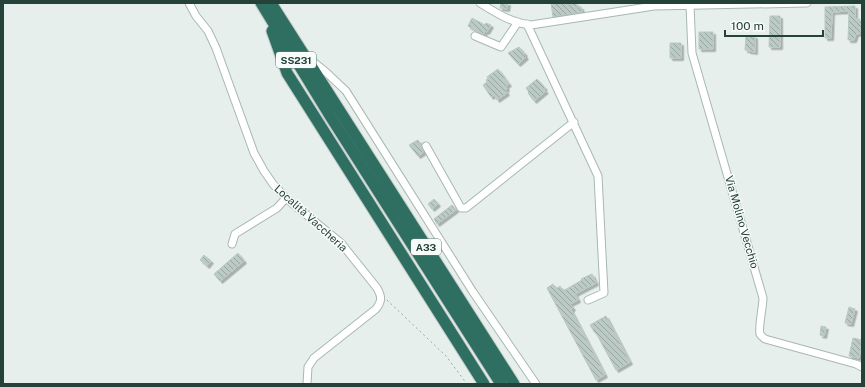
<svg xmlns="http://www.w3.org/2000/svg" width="865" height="387" font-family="'Public Sans',sans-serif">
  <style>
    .building { fill: url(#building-back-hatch); stroke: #b8c9c2; filter: url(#shadow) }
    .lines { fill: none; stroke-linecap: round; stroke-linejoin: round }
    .minor-casing { stroke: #a8b8b2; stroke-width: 9 }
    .highway-casing { stroke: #c2cac8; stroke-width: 13 }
    .path { stroke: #86b3a5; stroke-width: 1; stroke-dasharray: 2 3; stroke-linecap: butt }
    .minor { stroke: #fff; stroke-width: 7 }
    .highway { stroke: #2f6f62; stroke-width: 11 }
    .labels { text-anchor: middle; stroke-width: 3; stroke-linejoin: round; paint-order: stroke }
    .shield { fill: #f7fbf9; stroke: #637a73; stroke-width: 1 }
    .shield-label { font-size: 10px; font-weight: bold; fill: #24423a }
    .street-label { font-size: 11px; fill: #24423a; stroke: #f7fbf9 }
  </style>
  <defs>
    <pattern id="building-back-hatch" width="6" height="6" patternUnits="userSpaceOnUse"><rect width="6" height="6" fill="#bbcac4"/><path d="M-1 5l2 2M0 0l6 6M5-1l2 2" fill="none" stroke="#98a6a0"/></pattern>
    <filter id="shadow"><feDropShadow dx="2.5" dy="2.5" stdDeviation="0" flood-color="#0004"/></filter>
  </defs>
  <rect width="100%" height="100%" fill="#e6efeb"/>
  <path class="building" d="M501 3H508L507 9 500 8Z
    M551 3H564V5L576 3 577 7H581L582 12 553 17Z
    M855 6V19H860L859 24H862V33L856 34 854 40H848L849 11 832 12 831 38H825V7Z
    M770 16H780V47H769Z
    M472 18 485 25 486 23 491 25 487 32 485 31 484 34 468 26Z
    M699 32H713V49H699Z
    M746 36H755V52L748 51V50H745Z
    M670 43H681V58H670Z
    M519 47 525 54 524 55 526 57 518 64 508 53Z
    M498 69 509 84 506 86 507 89 505 90 507 93 497 100 494 95 491 97 483 85 487 82 486 80 488 79 487 77Z
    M537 79 545 88 543 89 546 91 534 101 528 93 529 92 526 88Z
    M418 140 424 152 418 156 409 145Z
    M434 199 438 204 432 209 428 204Z
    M452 205 456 210 437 224 434 219Z
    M238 253 244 261 220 281 214 274Z
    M204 255 211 261 207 266 200 260Z
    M592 274 596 283 575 294 578 300 570 304 573 308 571 310 605 375 596 380 547 288 553 284 556 289 560 286 563 291 582 280 581 279Z
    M849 307 855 309 851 324 845 323Z
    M606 316 630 362 616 370 596 333H595L590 325Z
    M821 326 826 327 824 336 820 335Z
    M853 338 862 340 859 358 849 356Z"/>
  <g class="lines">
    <g class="minor-casing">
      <path id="minor" d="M189 3 196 16 208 31 216 48 254 153 264 171 273 184 287 199 341 243 377 288C382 297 382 301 376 309L314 358 308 367 307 384
        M480 3C496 13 512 23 531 25L654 6 807 3
        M690 5 692 53 763 298C763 306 758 329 760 334 761 336 763 337 765 339L856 364 862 367
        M527 24 598 176 604 293 588 300
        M475 36 501 47 518 22
        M311 60 327 73 346 91 473 292 536 384
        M426 146 461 208H466L574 122
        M232 244 235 234 277 208 286 198"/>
    </g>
    <g class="highway-casing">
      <path id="highway" d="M261 3 330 116 501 384
        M271 3 514 384
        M272 31 287 73 484 384"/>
    </g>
    <path class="path" d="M387 300 446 356 467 384"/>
    <use href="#minor" class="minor"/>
    <use href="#highway" class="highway"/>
  </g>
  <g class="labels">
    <g class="shield">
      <rect x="276" y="52" width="40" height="16" rx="3"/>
      <rect x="411" y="239" width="30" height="16" rx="3"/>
    </g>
    <g class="shield-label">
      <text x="296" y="64">SS231</text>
      <text x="426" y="251">A33</text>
    </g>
    <g class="street-label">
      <text transform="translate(311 218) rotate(42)" y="4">Località Vaccheria</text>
      <text transform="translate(742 222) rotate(74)" y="4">Via Molino Vecchio</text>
    </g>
  </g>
  <rect width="865" height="387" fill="none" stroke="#24423a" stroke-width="8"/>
  <path d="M725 30v6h98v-6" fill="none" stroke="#24423a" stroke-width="2"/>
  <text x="731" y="30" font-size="12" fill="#24423a" stroke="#f7fbf9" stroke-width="3" paint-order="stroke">100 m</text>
</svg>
